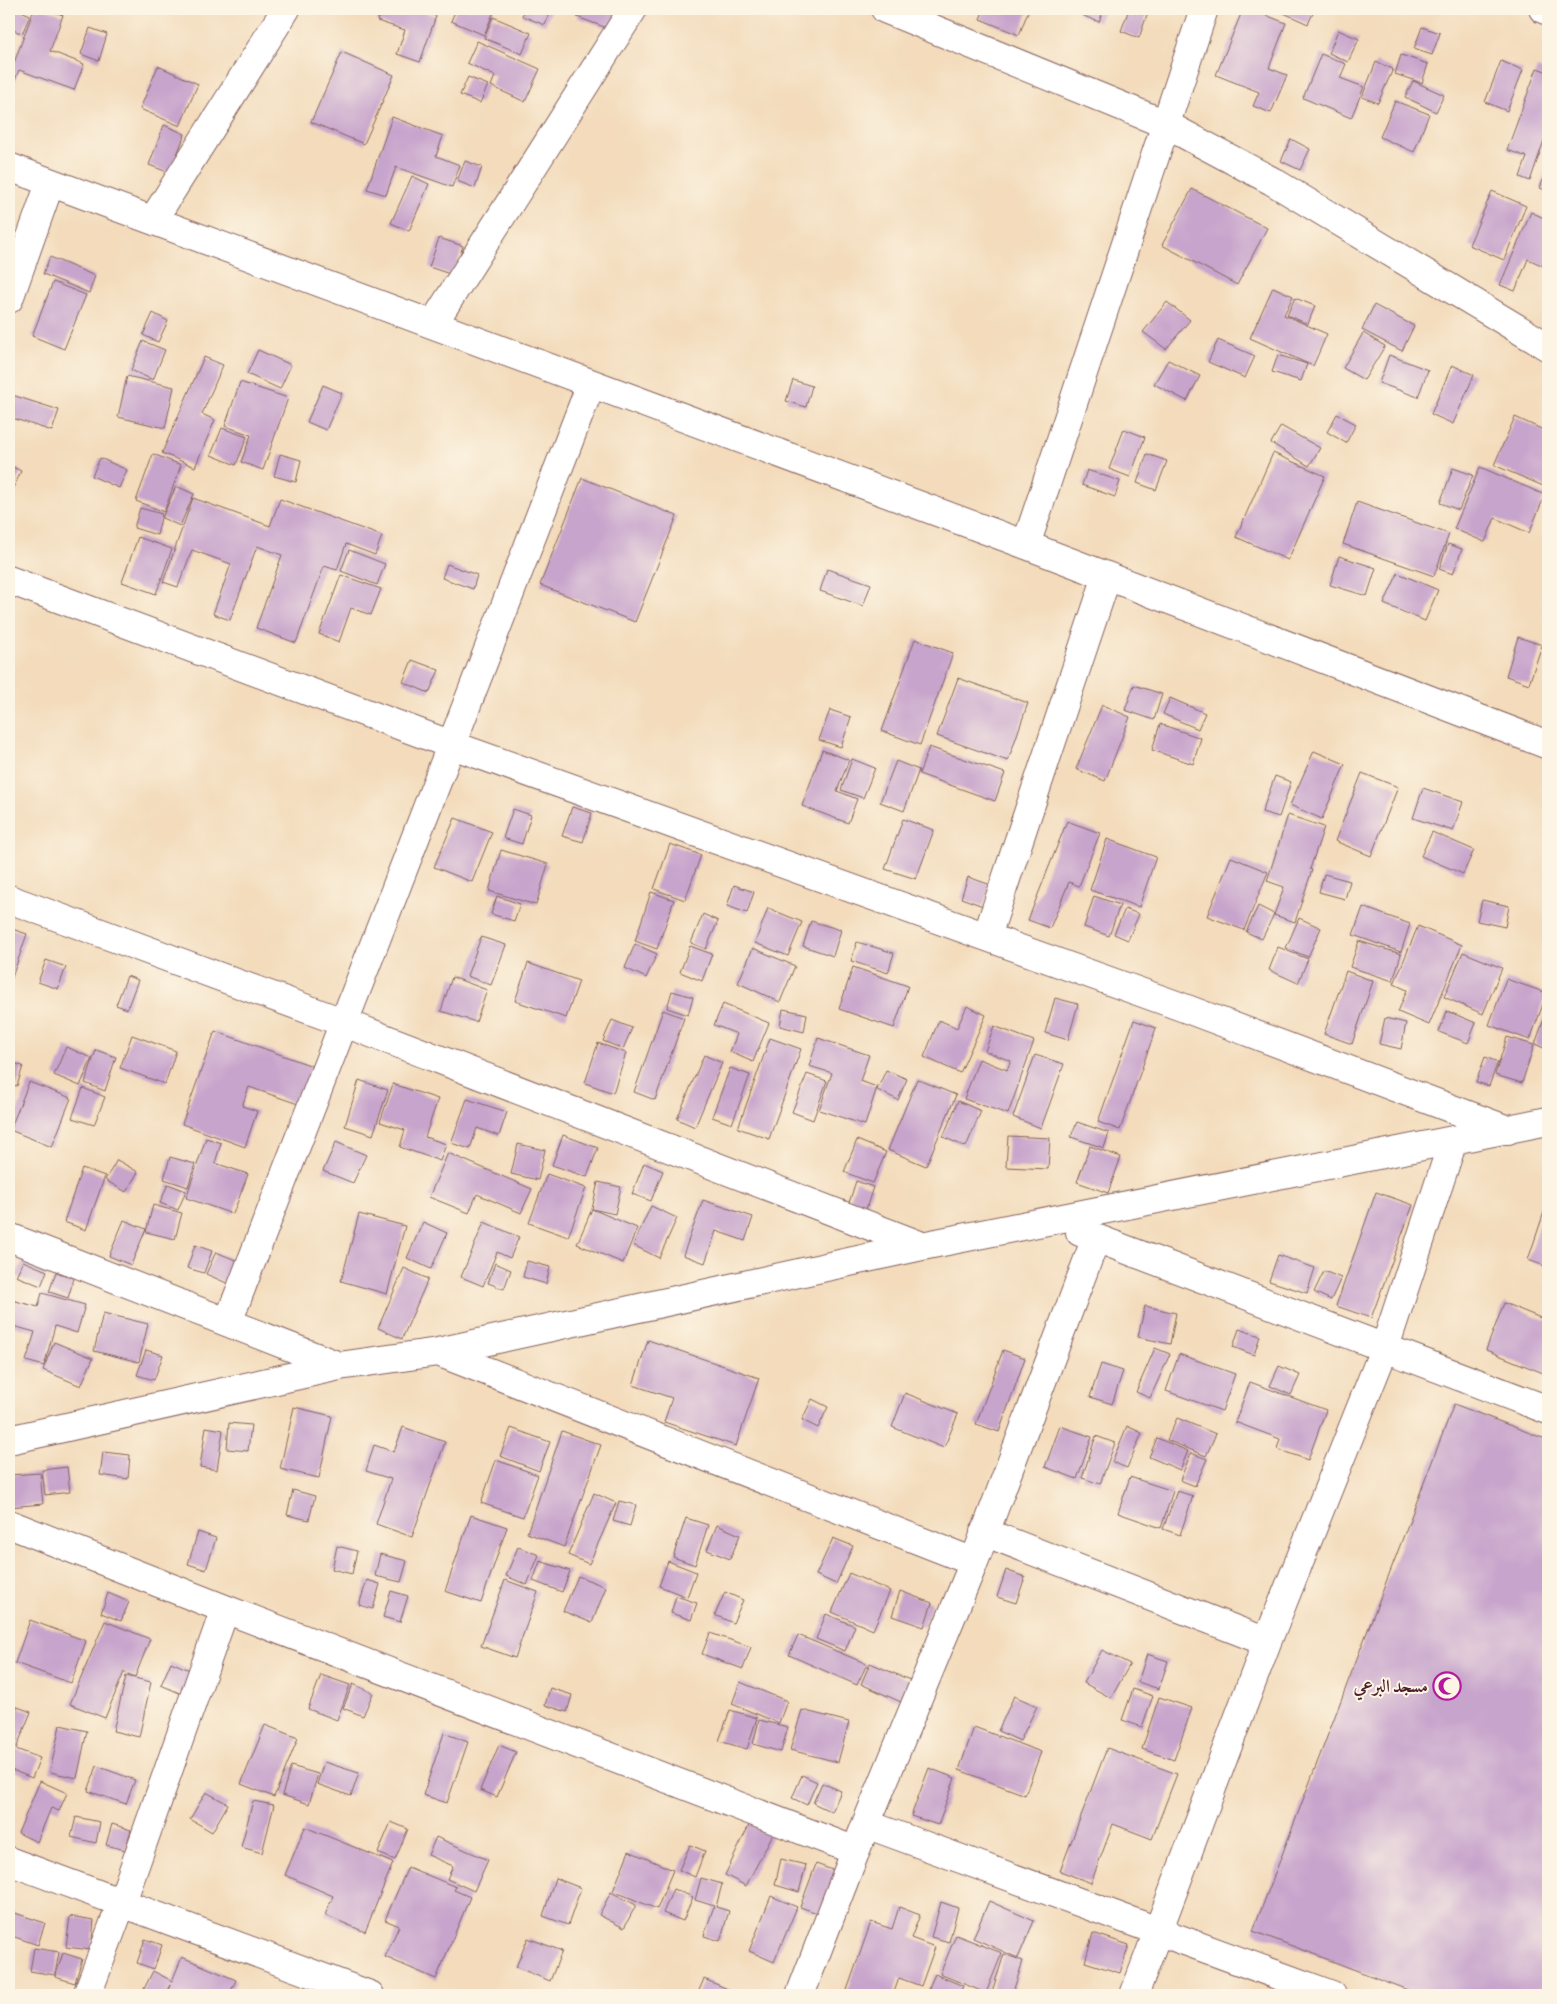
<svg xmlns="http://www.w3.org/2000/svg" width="1557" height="2004" font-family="'Libre Bodoni',Amiri,serif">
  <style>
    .building { fill: #c7a4cc }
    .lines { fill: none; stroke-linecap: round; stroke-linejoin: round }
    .minor-casing { stroke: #85615d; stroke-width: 30 }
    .minor { stroke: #fff; stroke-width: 28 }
    .labels { text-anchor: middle; stroke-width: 4; stroke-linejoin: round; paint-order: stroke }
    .poi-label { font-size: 18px; font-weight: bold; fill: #4a1f2b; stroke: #fcf5e5; text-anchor: end }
  </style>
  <rect width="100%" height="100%" fill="#fcf5e5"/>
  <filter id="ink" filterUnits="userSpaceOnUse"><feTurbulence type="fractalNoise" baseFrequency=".02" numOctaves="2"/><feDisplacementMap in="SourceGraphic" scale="10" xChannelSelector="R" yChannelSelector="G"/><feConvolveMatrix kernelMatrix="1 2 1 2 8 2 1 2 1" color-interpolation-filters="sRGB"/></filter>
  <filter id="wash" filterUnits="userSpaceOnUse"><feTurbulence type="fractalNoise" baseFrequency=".0096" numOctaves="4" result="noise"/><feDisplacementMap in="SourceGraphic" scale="20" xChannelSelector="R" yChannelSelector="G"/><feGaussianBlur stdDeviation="1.12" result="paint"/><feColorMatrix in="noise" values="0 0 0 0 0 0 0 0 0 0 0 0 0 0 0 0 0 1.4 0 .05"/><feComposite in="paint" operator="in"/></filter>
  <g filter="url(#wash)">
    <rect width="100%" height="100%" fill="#f3dbbb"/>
    <g id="blocks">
      <path class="building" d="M9 9H17L30 15 22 34 9 28Z
        M34 9H45L63 15 50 51 84 64 74 90 19 70 10 93H9V67L12 68Z
        M382 9H415L436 16 420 62 397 54 405 30 377 21Z
        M456 9H495L484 35 451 21Z
        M525 9H552L545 25 522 16Z
        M580 9H624L615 31 577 17Z
        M984 9H1029L1019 35 980 19Z
        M1082 9H1104L1099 22 1079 14Z
        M1129 9H1149L1139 38 1121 31Z
        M1243 9H1250L1286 23 1269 68 1287 75 1271 113 1253 106 1259 92 1216 75Z
        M1275 9H1315L1308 24Z
        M493 17 531 33 522 54 484 38Z
        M1422 27 1440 33 1432 55 1414 49Z
        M90 28 107 34 99 61 81 54Z
        M1338 30 1359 39 1348 62 1329 53Z
        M477 41 540 69 525 102 491 86 495 76 467 63Z
        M342 52 394 75 364 144 311 122Z
        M1321 54 1346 64 1340 78 1364 87 1351 118 1303 98Z
        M1401 55 1428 64 1422 83 1395 74Z
        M1501 61 1523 70 1507 111 1485 102Z
        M1376 62 1393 69 1378 103 1362 97Z
        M158 66 198 84 180 126 140 109Z
        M1537 68 1548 72V129L1530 181 1520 177 1527 157 1507 150Z
        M468 77 488 85 480 103 460 95Z
        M1413 81 1444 95 1436 112 1405 97Z
        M1395 101 1429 114 1414 152 1380 137Z
        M392 117 443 136 436 156 460 165 452 187 396 167 386 195 367 189Z
        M164 125 185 134 170 173 149 165Z
        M1291 139 1310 149 1300 170 1281 161Z
        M465 161 482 167 475 188 457 181Z
        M1545 173 1548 174V191L1540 188Z
        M412 176 429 184 409 231 391 223Z
        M1192 189 1267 228 1237 285 1162 245Z
        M1492 191 1526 206 1504 260 1469 245Z
        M1531 212 1548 220V268L1528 259 1515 291 1500 285Z
        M439 238 463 246 453 275 429 267Z
        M50 257 95 276 89 293 43 274Z
        M53 282 86 295 64 349 32 336Z
        M1273 287 1293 296 1284 315 1327 334 1313 366 1250 338Z
        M1295 298 1315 306 1308 324 1287 315Z
        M1167 302 1190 320 1166 349 1143 332Z
        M1374 305 1414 326 1402 351 1362 330Z
        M153 313 168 321 158 342 143 335Z
        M1363 333 1385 346 1364 380 1343 368Z
        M1218 340 1255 356 1245 378 1208 362Z
        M143 341 165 350 153 380 131 370Z
        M258 350 291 365 280 389 247 374Z
        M1278 355 1307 364 1301 381 1272 372Z
        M1389 355 1428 370 1418 397 1379 383Z
        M204 357 223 365 202 414 215 420 195 467 162 453Z
        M1168 360 1200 376 1187 401 1154 384Z
        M1452 365 1474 375 1453 424 1431 414Z
        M127 376 174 387 165 428 118 417Z
        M793 380 812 386 806 407 786 401Z
        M240 382 288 398 263 470 241 462 251 435 225 426Z
        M323 385 342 393 326 430 307 422Z
        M9 394 59 410 52 431 9 417Z
        M1337 414 1356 424 1346 443 1327 432Z
        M1515 417 1548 432V488L1494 465Z
        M1281 426 1320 448 1309 466 1271 443Z
        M222 428 247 437 236 465 211 455Z
        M1124 429 1145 437 1130 477 1109 469Z
        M1273 453 1325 476 1288 560 1236 537Z
        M153 454 181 465 164 512 136 501Z
        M280 454 301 460 296 482 274 476Z
        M1147 454 1167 461 1156 490 1137 483Z
        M100 458 127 470 119 488 92 476Z
        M9 465 21 471 9 498Z
        M1480 467 1545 495 1529 533 1495 518 1485 542 1454 529Z
        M1453 468 1473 475 1459 510 1440 503Z
        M1087 470 1120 481 1115 497 1082 485Z
        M582 478 677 516 635 622 540 585Z
        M176 486 194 494 180 526 162 518Z
        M193 498 270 526 280 499 382 536 375 555 346 544 337 570 324 566 296 643 256 628 282 555 257 546 230 620 213 614 231 564 192 550 178 587 163 582Z
        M1357 502 1449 534 1434 576 1343 544Z
        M140 508 162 514 157 535 134 528Z
        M138 537 172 549 156 594 122 582Z
        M1448 544 1462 549 1453 574 1439 569Z
        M349 550 385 564 377 585 341 571Z
        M1339 556 1376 568 1367 596 1330 585Z
        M447 564 477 575 473 589 442 578Z
        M827 569 871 584 863 606 820 591Z
        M1398 573 1438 590 1425 621 1384 604Z
        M341 575 381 589 371 615 351 608 339 642 319 634Z
        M1518 637 1542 645 1529 684 1506 676Z
        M915 639 953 653 920 745 882 731Z
        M412 660 439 670 429 693 403 682Z
        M958 678 1028 703 1008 761 937 736Z
        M1134 685 1162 694 1154 720 1125 710Z
        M1170 698 1205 713 1198 729 1163 714Z
        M1102 705 1130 717 1105 781 1076 769Z
        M830 710 851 717 841 747 819 740Z
        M1160 724 1201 738 1193 764 1152 750Z
        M929 747 1005 773 995 801 919 774Z
        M822 750 849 760 837 791 857 799 848 823 802 806Z
        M1314 751 1345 764 1322 819 1290 805Z
        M852 759 875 768 863 798 841 790Z
        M896 761 919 770 904 811 880 802Z
        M1362 773 1398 787 1371 856 1335 841Z
        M1275 776 1291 782 1279 817 1262 812Z
        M1423 788 1463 802 1453 831 1413 818Z
        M572 807 592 813 583 842 562 836Z
        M513 809 531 815 522 844 503 838Z
        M1288 815 1324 827 1310 869 1312 870 1295 922 1274 915 1284 887 1267 881Z
        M455 818 492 832 472 882 434 867Z
        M903 819 934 830 916 879 885 869Z
        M1067 821 1100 833 1079 886 1069 882 1050 928 1028 920Z
        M1432 832 1474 850 1463 874 1421 856Z
        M1107 839 1156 857 1139 907 1090 890Z
        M670 844 701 855 685 900 654 889Z
        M501 850 548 864 536 905 489 891Z
        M1231 857 1268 872 1244 930 1207 916Z
        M1324 874 1350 881 1345 899 1319 892Z
        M968 877 991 885 983 906 961 898Z
        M734 885 754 892 747 913 727 906Z
        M651 892 674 900 657 949 635 941Z
        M497 896 520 904 514 921 491 914Z
        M1094 896 1120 905 1109 936 1084 927Z
        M1482 900 1509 906 1505 927 1477 921Z
        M1258 906 1274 914 1262 939 1246 932Z
        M1363 907 1410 924 1401 952 1353 935Z
        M768 908 802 922 788 956 755 943Z
        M1125 909 1139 914 1128 940 1114 934Z
        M703 914 718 921 706 949 691 943Z
        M1299 918 1321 928 1308 957 1286 948Z
        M811 921 841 930 833 956 803 946Z
        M1418 926 1462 945 1429 1025 1398 1012 1407 990 1394 984Z
        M9 928 27 934 9 986Z
        M481 937 506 945 491 985 467 976Z
        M1359 941 1401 954 1393 981 1350 967Z
        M857 942 894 953 888 973 851 961Z
        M635 944 657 954 646 978 625 968Z
        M690 946 712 954 702 981 680 972Z
        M1278 947 1308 959 1298 983 1269 970Z
        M753 948 795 966 780 1002 738 983Z
        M1463 952 1502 968 1483 1014 1444 997Z
        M46 960 66 967 58 989 38 982Z
        M528 963 579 981 566 1018 515 1001Z
        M853 967 908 986 894 1028 839 1009Z
        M1346 971 1373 981 1352 1044 1324 1034Z
        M127 976 138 980 127 1009 116 1005Z
        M452 977 487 990 476 1022 441 1011Z
        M1506 979 1547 993 1530 1040 1489 1025Z
        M672 991 693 997 688 1015 667 1008Z
        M1055 998 1078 1004 1068 1040 1045 1033Z
        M723 1004 769 1023 753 1062 730 1052 737 1034 714 1025Z
        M967 1006 986 1015 960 1073 924 1057 939 1020 957 1028Z
        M1548 1008V1050L1535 1044Z
        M783 1009 807 1014 804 1032 780 1026Z
        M663 1010 684 1018 655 1100 634 1092Z
        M1447 1011 1476 1023 1468 1043 1439 1032Z
        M1385 1018 1406 1023 1401 1049 1379 1044Z
        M612 1020 632 1028 623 1049 603 1041Z
        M1134 1020 1156 1028 1120 1130 1098 1122Z
        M994 1026 1034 1041 1008 1114 964 1099 979 1059 1007 1070 1011 1061 985 1051Z
        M215 1031 315 1067 301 1105 249 1087 242 1106 257 1111 245 1147 182 1124Z
        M132 1035 176 1051 165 1084 120 1068Z
        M1507 1037 1534 1045 1522 1083 1495 1075Z
        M770 1038 801 1049 769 1139 738 1128Z
        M818 1038 869 1055 860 1081 877 1087 865 1125 819 1110 832 1073 809 1066Z
        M598 1043 626 1053 613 1093 585 1083Z
        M66 1047 92 1058 80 1086 54 1075Z
        M96 1050 116 1057 105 1091 85 1083Z
        M704 1055 722 1063 695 1127 677 1119Z
        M1035 1055 1064 1064 1041 1128 1013 1117Z
        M1485 1057 1498 1062 1489 1086 1476 1082Z
        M9 1062 23 1066 17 1086 9 1084Z
        M730 1068 750 1075 732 1124 712 1117Z
        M886 1070 907 1079 898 1100 877 1090Z
        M807 1074 827 1081 813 1120 792 1112Z
        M917 1079 956 1095 926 1166 888 1150Z
        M359 1080 388 1090 373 1135 345 1126Z
        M29 1082 71 1098 52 1147 10 1130Z
        M393 1084 438 1099 425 1137 446 1144 440 1161 400 1147 405 1130 380 1122Z
        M83 1088 105 1097 94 1125 72 1118Z
        M467 1099 507 1112 499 1136 477 1128 470 1149 451 1143Z
        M958 1101 981 1111 966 1147 943 1137Z
        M1077 1122 1109 1133 1104 1148 1071 1137Z
        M563 1135 598 1148 587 1177 552 1165Z
        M1008 1136 1050 1138 1048 1169 1006 1167Z
        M206 1138 221 1143 215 1163 248 1174 233 1214 186 1198Z
        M857 1140 886 1152 873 1183 844 1172Z
        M336 1142 366 1155 353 1183 323 1171Z
        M518 1144 545 1150 538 1180 511 1174Z
        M1090 1146 1121 1157 1108 1193 1077 1182Z
        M448 1153 532 1189 521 1213 477 1194 469 1213 429 1197Z
        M170 1157 195 1164 188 1187 164 1179Z
        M117 1160 138 1172 126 1192 105 1180Z
        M644 1163 663 1171 651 1201 632 1194Z
        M82 1168 105 1176 86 1230 64 1222Z
        M547 1174 586 1188 568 1237 529 1223Z
        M856 1181 873 1187 865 1212 848 1206Z
        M598 1182 621 1187 615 1214 592 1209Z
        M168 1184 186 1191 178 1210 160 1203Z
        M1376 1192 1413 1205 1371 1318 1336 1306Z
        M703 1200 753 1217 745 1241 716 1231 705 1263 683 1255Z
        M1548 1200V1267L1528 1260Z
        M153 1205 182 1213 175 1239 146 1232Z
        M651 1206 677 1218 659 1258 633 1245Z
        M592 1209 637 1228 623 1263 577 1244Z
        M359 1214 405 1226 387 1294 341 1281Z
        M124 1220 146 1229 131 1265 109 1256Z
        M423 1222 447 1233 431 1269 407 1258Z
        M484 1222 519 1237 510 1258 497 1252 483 1286 461 1277Z
        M195 1245 212 1251 204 1273 187 1268Z
        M216 1252 238 1261 229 1284 206 1274Z
        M1278 1255 1315 1268 1307 1293 1269 1281Z
        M23 1261 47 1271 41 1286 16 1276Z
        M527 1261 550 1267 546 1284 523 1277Z
        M495 1263 511 1270 504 1289 488 1283Z
        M404 1268 428 1279 402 1339 378 1328Z
        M1324 1271 1341 1278 1331 1300 1314 1292Z
        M56 1272 74 1278 68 1298 49 1292Z
        M42 1293 85 1305 77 1333 55 1326 44 1366 26 1361 35 1332 9 1325V1313L12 1300 38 1307Z
        M1504 1303 1548 1321V1375L1486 1350Z
        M1145 1306 1176 1313 1170 1344 1138 1337Z
        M103 1313 148 1324 139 1362 94 1351Z
        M1239 1329 1260 1336 1254 1355 1233 1347Z
        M648 1340 759 1378 736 1446 664 1422 672 1398 633 1385Z
        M54 1342 93 1358 81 1386 43 1370Z
        M1155 1348 1170 1354 1150 1398 1136 1392Z
        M146 1350 163 1355 154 1380 137 1375Z
        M1003 1350 1025 1358 999 1432 976 1424Z
        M1179 1354 1235 1374 1222 1411 1166 1391Z
        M1101 1364 1123 1371 1112 1404 1090 1397Z
        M1279 1366 1300 1375 1291 1395 1270 1386Z
        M1250 1382 1326 1410 1308 1460 1277 1449 1280 1439 1235 1422Z
        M905 1393 958 1414 944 1448 892 1427Z
        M812 1399 828 1407 818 1428 802 1420Z
        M1454 1404 1548 1440V1995H1421L1253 1931Z
        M294 1407 332 1416 319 1478 280 1469Z
        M1177 1418 1216 1434 1206 1456 1167 1440Z
        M229 1423 251 1425 248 1451 227 1449Z
        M1060 1426 1092 1437 1077 1479 1045 1467Z
        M1127 1426 1142 1433 1127 1468 1112 1462Z
        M206 1427 223 1430 217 1470 200 1467Z
        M403 1427 445 1442 412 1537 376 1524 391 1479 366 1471 374 1445 394 1452Z
        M511 1428 550 1442 539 1471 500 1456Z
        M562 1431 601 1445 564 1547 527 1533Z
        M1096 1436 1115 1443 1100 1484 1082 1478Z
        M1157 1438 1188 1451 1180 1470 1149 1457Z
        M103 1452 130 1455 128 1479 100 1475Z
        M1191 1453 1207 1459 1195 1486 1180 1480Z
        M496 1460 538 1475 523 1517 481 1503Z
        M67 1467 70 1492 45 1495 42 1470Z
        M40 1473 43 1504 9 1507V1475Z
        M1130 1477 1173 1491 1161 1528 1118 1513Z
        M293 1490 315 1496 309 1520 287 1515Z
        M1177 1491 1193 1496 1180 1535 1163 1529Z
        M594 1493 616 1503 589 1564 568 1555Z
        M619 1501 636 1505 630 1526 613 1521Z
        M471 1515 507 1527 481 1603 445 1591Z
        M686 1518 708 1525 695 1565 673 1557Z
        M717 1525 740 1535 730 1559 707 1550Z
        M198 1532 216 1538 206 1570 188 1564Z
        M833 1538 853 1546 836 1584 816 1575Z
        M337 1546 357 1551 352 1574 332 1569Z
        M518 1547 539 1555 527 1585 506 1576Z
        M380 1554 407 1561 401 1582 375 1576Z
        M540 1561 570 1571 562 1592 533 1581Z
        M668 1561 696 1572 687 1597 659 1586Z
        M1006 1570 1025 1577 1016 1603 997 1597Z
        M849 1573 890 1591 873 1630 832 1612Z
        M578 1576 606 1587 592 1623 563 1611Z
        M367 1580 380 1584 373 1609 359 1605Z
        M505 1580 538 1592 515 1658 481 1646Z
        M391 1591 408 1596 400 1622 383 1617Z
        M900 1591 932 1603 924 1627 892 1616Z
        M725 1592 743 1600 733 1623 715 1615Z
        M108 1593 129 1602 121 1621 101 1613Z
        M676 1596 697 1603 691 1620 671 1613Z
        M826 1614 855 1626 845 1651 816 1639Z
        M30 1620 86 1641 71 1683 15 1663Z
        M105 1621 150 1639 135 1677 124 1672 105 1718 70 1704Z
        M710 1633 751 1647 743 1669 702 1654Z
        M798 1635 867 1664 857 1685 789 1655Z
        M1102 1650 1130 1664 1111 1698 1084 1683Z
        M1147 1654 1168 1661 1159 1689 1138 1682Z
        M171 1662 194 1672 184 1695 161 1685Z
        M870 1663 910 1680 901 1702 861 1684Z
        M321 1675 350 1685 337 1720 308 1709Z
        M126 1676 151 1682 139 1737 113 1731Z
        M740 1682 787 1701 779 1723 732 1704Z
        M353 1684 373 1693 363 1716 343 1708Z
        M550 1688 572 1695 567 1712 545 1705Z
        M1133 1689 1153 1696 1142 1727 1122 1720Z
        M1014 1696 1037 1706 1020 1741 998 1731Z
        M1159 1697 1192 1708 1174 1760 1142 1749Z
        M12 1705 31 1712 16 1749 40 1758 32 1778 9 1769V1713Z
        M730 1710 757 1718 747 1749 719 1741Z
        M802 1710 849 1722 838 1762 790 1750Z
        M759 1720 788 1727 781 1752 753 1744Z
        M60 1725 87 1731 77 1778 50 1772Z
        M265 1725 298 1738 274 1797 241 1784Z
        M974 1727 1041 1752 1025 1795 959 1770Z
        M444 1733 468 1742 447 1803 423 1795Z
        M499 1745 516 1752 497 1797 480 1790Z
        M1107 1748 1177 1774 1152 1839 1113 1824 1091 1883 1060 1871Z
        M324 1762 359 1773 351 1796 317 1784Z
        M97 1766 135 1780 126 1804 88 1791Z
        M291 1766 318 1774 309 1804 282 1795Z
        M929 1768 955 1778 938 1825 911 1816Z
        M802 1775 817 1782 807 1805 792 1798Z
        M40 1781 67 1793 59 1811 51 1808 37 1842 18 1833Z
        M822 1783 841 1791 832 1812 813 1803Z
        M206 1792 228 1804 212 1832 190 1819Z
        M253 1801 274 1805 262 1853 241 1847Z
        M76 1817 100 1822 96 1843 71 1837Z
        M753 1817 776 1828 746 1886 725 1875Z
        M391 1822 408 1829 395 1860 378 1853Z
        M112 1824 131 1830 125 1850 106 1845Z
        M305 1827 393 1863 365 1932 325 1915 333 1896 285 1875Z
        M436 1837 488 1860 474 1891 447 1879 453 1866 428 1855Z
        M690 1845 705 1851 695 1877 679 1870Z
        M629 1851 673 1870 657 1909 613 1891Z
        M781 1859 806 1865 799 1892 775 1885Z
        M816 1864 838 1872 823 1915 800 1907Z
        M408 1867 456 1887 454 1890 470 1897 436 1979 385 1957 399 1926 385 1920Z
        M555 1878 581 1888 568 1925 543 1916Z
        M701 1878 722 1884 716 1907 729 1911 720 1941 704 1936 714 1906 695 1900Z
        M673 1889 693 1897 683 1921 663 1913Z
        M611 1892 636 1905 624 1928 599 1915Z
        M771 1896 797 1907 774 1962 749 1951Z
        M989 1901 1034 1921 1018 1958 973 1938Z
        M941 1902 958 1908 949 1942 931 1937Z
        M899 1907 920 1915 911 1938 935 1947 921 1986 899 1978 893 1995H852L846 1993 871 1922 892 1929Z
        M9 1911 45 1923 38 1945 9 1935Z
        M70 1916 94 1920 91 1950 66 1947Z
        M1093 1933 1129 1945 1120 1973 1085 1962Z
        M956 1935 1002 1953 986 1993 940 1974Z
        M528 1938 562 1951 550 1981 516 1967Z
        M145 1939 162 1945 154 1969 137 1963Z
        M34 1948 59 1952 55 1975 30 1971Z
        M63 1953 82 1959 75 1983 55 1977Z
        M1004 1954 1023 1961 1012 1995H991Z
        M182 1957 236 1980 229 1995H166L170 1985 165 1995H141L153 1971 172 1981Z
        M935 1974 963 1986 959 1995H934L927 1992Z
        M704 1979 742 1995H697Z"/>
    </g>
  </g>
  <g filter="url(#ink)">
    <use href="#blocks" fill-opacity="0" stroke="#85615d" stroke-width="1"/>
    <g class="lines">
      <g class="minor-casing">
        <path id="minor" d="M885 9 1165 124 1272 181 1548 347
          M1543 9 1548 11
          M9 167 1026 545 1548 745
          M153 220 286 9
          M9 299 50 183
          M433 324 633 9
          M1026 545 1204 9
          M9 580 452 745 1179 1006 1508 1130
          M9 899 345 1023 922 1246
          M987 936 1107 576
          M1080 1232 1548 1410
          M9 1237 339 1366
          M228 1322 591 384
          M438 1352 974 1562
          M9 1440 339 1366 438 1352 922 1246 1548 1121
          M9 1524 225 1609 856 1851
          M984 1532 1267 1642
          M866 1824 1332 1995
          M9 1861 370 1995
          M87 1995 122 1902 225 1609
          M800 1995 866 1824 974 1562 1096 1238
          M1134 1995 1267 1642 1385 1347 1453 1141"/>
      </g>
      <use href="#minor" class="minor"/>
    </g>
  </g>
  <defs>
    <g id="mosque-ring" transform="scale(1.4375)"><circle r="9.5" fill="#fcf5e5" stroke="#b5179e" stroke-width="1.5"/><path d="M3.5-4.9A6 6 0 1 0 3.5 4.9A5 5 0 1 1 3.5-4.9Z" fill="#b5179e"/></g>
  </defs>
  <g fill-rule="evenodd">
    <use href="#mosque-ring" x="1447" y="1686"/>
  </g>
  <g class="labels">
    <g class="poi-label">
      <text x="1428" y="1692">مسجد البرعي</text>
    </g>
  </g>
  <rect width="1557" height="2004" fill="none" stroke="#fcf5e5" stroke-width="30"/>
</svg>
